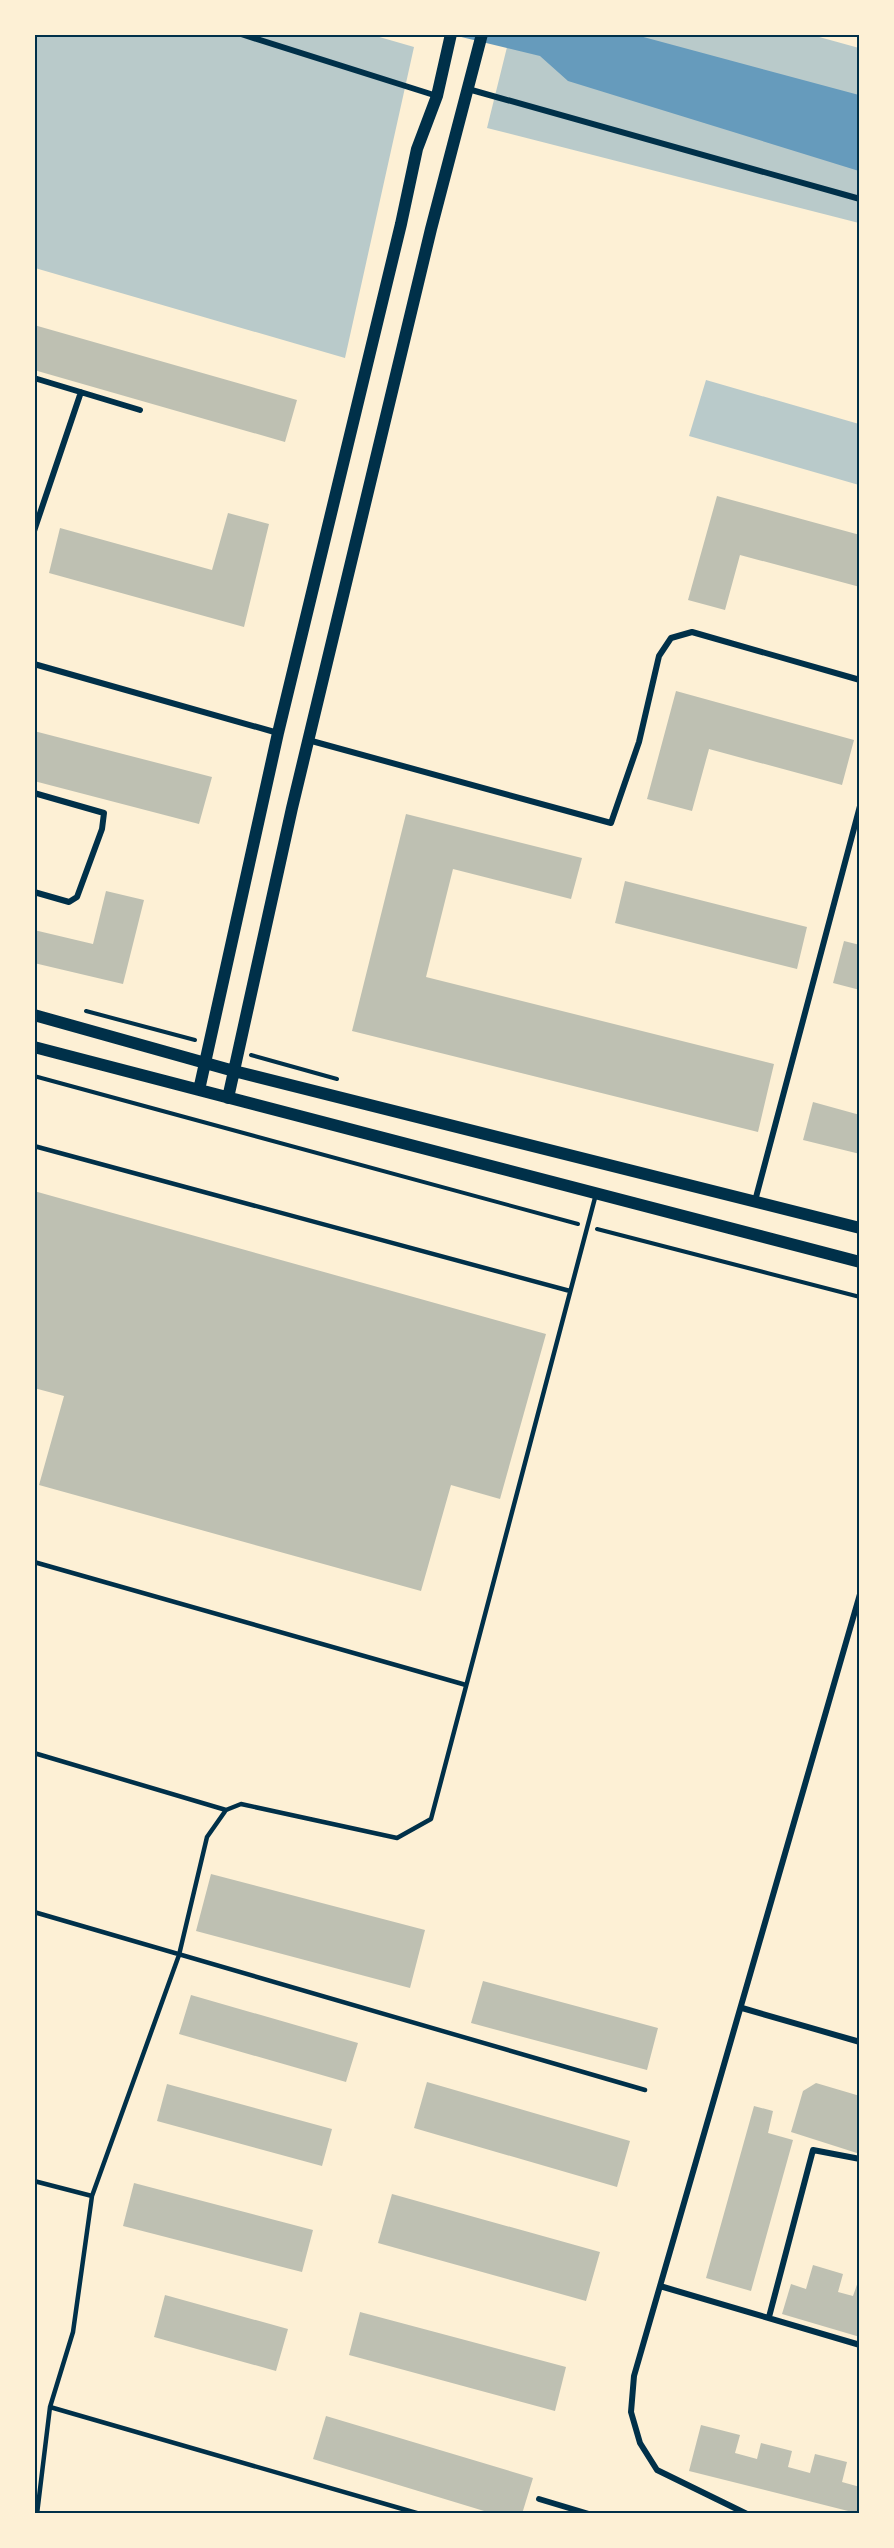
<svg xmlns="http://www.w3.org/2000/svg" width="894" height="2548" font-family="'Titillium Web',sans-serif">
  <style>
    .green { fill: #b9caca }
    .water { fill: #669bbc }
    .building { fill: #bec0b2 }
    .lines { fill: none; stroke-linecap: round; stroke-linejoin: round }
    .path { stroke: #003049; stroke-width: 4 }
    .service { stroke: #003049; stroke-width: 4.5 }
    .minor { stroke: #003049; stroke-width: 6 }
    .secondary { stroke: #003049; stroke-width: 12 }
    .neatline { fill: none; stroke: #003049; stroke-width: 2 }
  </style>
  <rect width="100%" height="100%" fill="#fdf0d5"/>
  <path class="green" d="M369 34 414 47 345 358 35 268 34 35Z
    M510 35H812L859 48V223L487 128Z
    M706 380 859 424V485L689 436Z"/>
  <path class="water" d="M453 35H636L859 95V171L568 81 540 56Z"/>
  <path class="building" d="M34 325 297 400 285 442 34 370Z
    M717 496 860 535V587L740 555 725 610 688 600Z
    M228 513 269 524 244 627 49 573 60 528 212 570Z
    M676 691 854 740 842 785 709 749 692 811 647 799Z
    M34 731 212 777 199 824 34 781Z
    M406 814 582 858 571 899 453 869 426 977 774 1064 758 1132 352 1031Z
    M625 881 807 927 797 969 615 923Z
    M106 891 144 900 123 984 34 963V930L93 944Z
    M844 941 860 945V990L833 983Z
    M813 1102 860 1115V1154L803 1140Z
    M34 1191 546 1334 500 1499 451 1485 421 1591 39 1485 64 1396 34 1388Z
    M211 1874 425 1930 410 1988 196 1931Z
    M483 1981 658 2028 647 2070 471 2023Z
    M191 1995 358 2043 346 2082 179 2034Z
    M427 2082 630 2141 617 2187 414 2128Z
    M816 2083 860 2096V2154L791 2132 803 2091Z
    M167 2084 332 2129 322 2166 157 2121Z
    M754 2106 773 2111 768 2133 793 2140 751 2291 706 2278Z
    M134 2183 313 2230 302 2272 123 2226Z
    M392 2194 600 2252 586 2301 378 2243Z
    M813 2265 843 2274 838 2292 853 2296 860 2276V2337L782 2314 791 2284 806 2289Z
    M165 2295 288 2329 276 2371 154 2337Z
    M360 2312 566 2367 555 2411 349 2355Z
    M326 2416 533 2478 522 2514H494L313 2459Z
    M701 2425 740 2435 735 2453 757 2459 761 2443 792 2451 788 2467 810 2473 815 2454 847 2462 842 2482 860 2487V2514L689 2471Z"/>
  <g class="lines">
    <path class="path" d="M86 1011 195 1040
      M251 1055 337 1079
      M34 1076 578 1224
      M597 1229 860 1297"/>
    <path class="service" d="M34 1146 570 1291
      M34 1562 466 1685
      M34 1753 226 1810
      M34 1912 645 2090
      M34 2181 92 2196
      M50 2407 420 2514
      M37 2514 50 2407 73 2332 92 2196 179 1955 207 1837 226 1810 241 1804 397 1838 431 1819 596 1194"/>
    <path class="minor" d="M241 34 437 96
      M468 89 860 199
      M34 378 140 410
      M34 531 81 392
      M34 664 278 733
      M308 740 611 823 639 742 659 656 671 638 692 632 860 680
      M34 793 104 813 102 829 77 897 69 902 34 892
      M755 1201 860 806
      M742 2008 860 2042
      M660 2286 860 2345
      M769 2317 813 2150 860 2159
      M539 2499 589 2514
      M747 2514 657 2470 640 2443 631 2412 634 2376 860 1594"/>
    <path class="secondary" d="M34 1015 234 1071 860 1228
      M34 1047 860 1262
      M199 1090 278 733 401 224 417 149 437 96 451 34
      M228 1098 292 808 431 229 482 34"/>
  </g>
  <rect width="894" height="2548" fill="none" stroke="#fdf0d5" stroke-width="72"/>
  <rect x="36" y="36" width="822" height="2476" class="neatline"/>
</svg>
